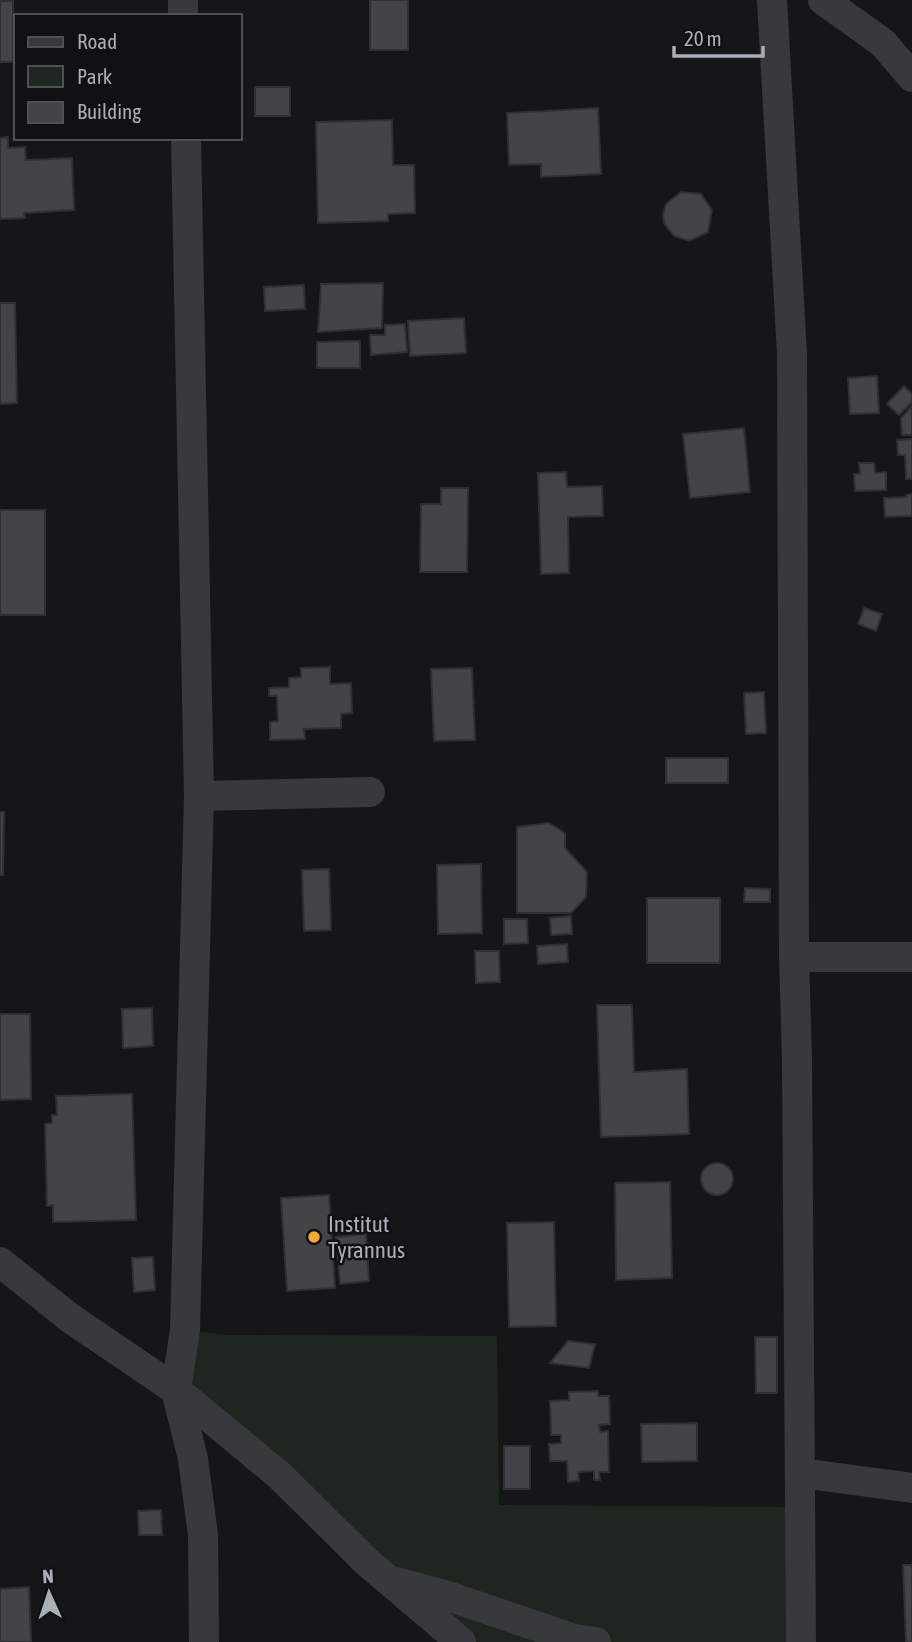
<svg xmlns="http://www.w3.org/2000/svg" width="912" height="1642" font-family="'Asap Condensed',sans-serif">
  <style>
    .green { fill: #1e261f }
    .building { fill: #434448; stroke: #303034; stroke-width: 2 }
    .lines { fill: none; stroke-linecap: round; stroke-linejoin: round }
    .minor { stroke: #37393d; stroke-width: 30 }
    .poi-dot { fill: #eea939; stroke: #111113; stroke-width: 2.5 }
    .labels { text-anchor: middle; stroke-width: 5; stroke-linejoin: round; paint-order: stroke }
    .poi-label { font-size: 23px; fill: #a9aeb8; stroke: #111113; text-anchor: start }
  </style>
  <rect width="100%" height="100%" fill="#161618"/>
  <path class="green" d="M185 1330 228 1335 497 1336 499 1505 786 1507 801 1642H461L176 1390Z"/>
  <path class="building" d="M370 0H408V50H370Z
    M0 1H13V62H0Z
    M255 87H290V116H255Z
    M598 108 601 174 541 177V164L509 165 507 113Z
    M392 120 393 165H414L415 213 388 214V221L318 223 316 122Z
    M8 137V148L25 147 26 160 72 158 74 210 24 213 25 218 0 219V138Z
    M681 192 701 194 712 210 708 232 689 241 674 236 664 223 663 214 666 204Z
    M383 283 382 328 318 332 321 284Z
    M304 285 305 309 265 311 264 287Z
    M0 303H15L17 403 0 404Z
    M464 318 466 353 410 356 408 321Z
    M405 324 407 352 371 355 370 335H385V325Z
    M360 341V368H317V342Z
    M877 376 879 413 850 414 848 378Z
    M904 386 912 394V402L899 415 887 404Z
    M912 406V435H902L901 418Z
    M744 428 750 492 690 498 683 434Z
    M912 439V479H906L905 455H898L897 440Z
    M859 463H874L875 473 886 472V490L855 491 854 474H860Z
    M566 472 567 487 602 486 603 516 568 517 569 573 541 574 538 473Z
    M441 488H468L467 572H420L421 504H441Z
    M912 494V516L885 517 884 498 907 497 906 495Z
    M0 510H45V615H0Z
    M864 608 882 614 876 631 858 624Z
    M330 667V684L351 683 352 713 341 714V728L304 729 305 739 270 740V722L278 721 277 696H269V688L289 687V678L301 677V668Z
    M472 668 475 740 434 741 431 669Z
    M764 692 766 733 746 734 744 693Z
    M666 758H728V783H666Z
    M0 812H4L3 875H0Z
    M549 823 565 833V848L587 872 586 897 571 913H517V827Z
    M481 864 482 933 438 934 437 865Z
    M329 869 331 930 304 931 302 870Z
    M745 888 770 889V902H744Z
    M647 898H720V963H647Z
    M571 916 572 934 551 935 550 918Z
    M504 919H527L528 943 504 944Z
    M567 944 568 962 538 964 537 946Z
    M475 951H499L500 982 476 983Z
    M597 1005H632L634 1072 687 1069 689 1134 601 1137Z
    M152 1008 153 1046 123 1048 122 1009Z
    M0 1014H30L31 1099 0 1100Z
    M132 1094 136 1220 53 1222V1205L47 1206 45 1124 52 1123V1115H57L56 1096Z
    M701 1179a16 16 0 1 1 32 0a16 16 0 1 1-32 0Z
    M670 1182 672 1278 616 1280 615 1183Z
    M329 1195 335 1288 287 1291 281 1198Z
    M554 1222 556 1326 509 1327 507 1223Z
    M366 1234 369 1281 340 1284 336 1237Z
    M153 1257 155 1290 134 1292 132 1258Z
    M755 1337H777V1393H756Z
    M568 1341 595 1344 589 1368 550 1363Z
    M598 1391V1396H609L610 1424 599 1425 600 1432 608 1431 609 1472H599L600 1480H594V1471L578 1472 579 1481 568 1482 567 1461H550L549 1444 561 1443V1435H551L550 1401 569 1400V1392Z
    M697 1423V1461L642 1462 641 1424Z
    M504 1446H530V1489H504Z
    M161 1510 162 1535H139L138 1511Z
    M903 1565H912V1642H906Z
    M29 1587 31 1642H0V1589Z"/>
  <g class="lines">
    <path class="minor" d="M183 0V16
      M772 0 792 354 794 957 797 1059 801 1642
      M823 0 883 43 912 77
      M186 138 199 796 185 1330 176 1390 193 1459 203 1535 204 1642
      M199 796 370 792
      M794 957H912
      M0 1262 70 1318 176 1390 215 1422 279 1475 367 1562 461 1642
      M801 1473 912 1488
      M396 1582 448 1596 574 1639 596 1642"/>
  </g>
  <circle class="poi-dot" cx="314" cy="1237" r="7"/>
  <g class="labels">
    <g class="poi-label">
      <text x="328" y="1232">Institut<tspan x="328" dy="26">Tyrannus</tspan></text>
    </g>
  </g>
  <rect x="14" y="14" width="228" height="126" fill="#111113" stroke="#4e5055" stroke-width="2"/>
  <rect x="28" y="37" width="35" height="10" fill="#37393d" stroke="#4e5055" stroke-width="2"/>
  <text x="77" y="49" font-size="21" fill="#a9aeb8">Road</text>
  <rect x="28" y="66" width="35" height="21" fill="#1e261f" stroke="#4e5055" stroke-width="2"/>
  <text x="77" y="84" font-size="21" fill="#a9aeb8">Park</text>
  <rect x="28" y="102" width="35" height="21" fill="#434448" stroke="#4e5055" stroke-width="2"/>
  <text x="77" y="119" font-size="21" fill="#a9aeb8">Building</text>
  <g transform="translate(49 1593) rotate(357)" stroke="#111113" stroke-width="5" paint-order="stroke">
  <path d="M0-5L12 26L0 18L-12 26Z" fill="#a9aeb8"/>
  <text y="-10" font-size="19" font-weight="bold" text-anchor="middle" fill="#a9aeb8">N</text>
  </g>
  <path d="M674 46v10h89v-10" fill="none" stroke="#a9aeb8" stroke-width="3.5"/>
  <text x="684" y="46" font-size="21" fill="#a9aeb8" stroke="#111113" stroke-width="5" paint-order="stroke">20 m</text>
</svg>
